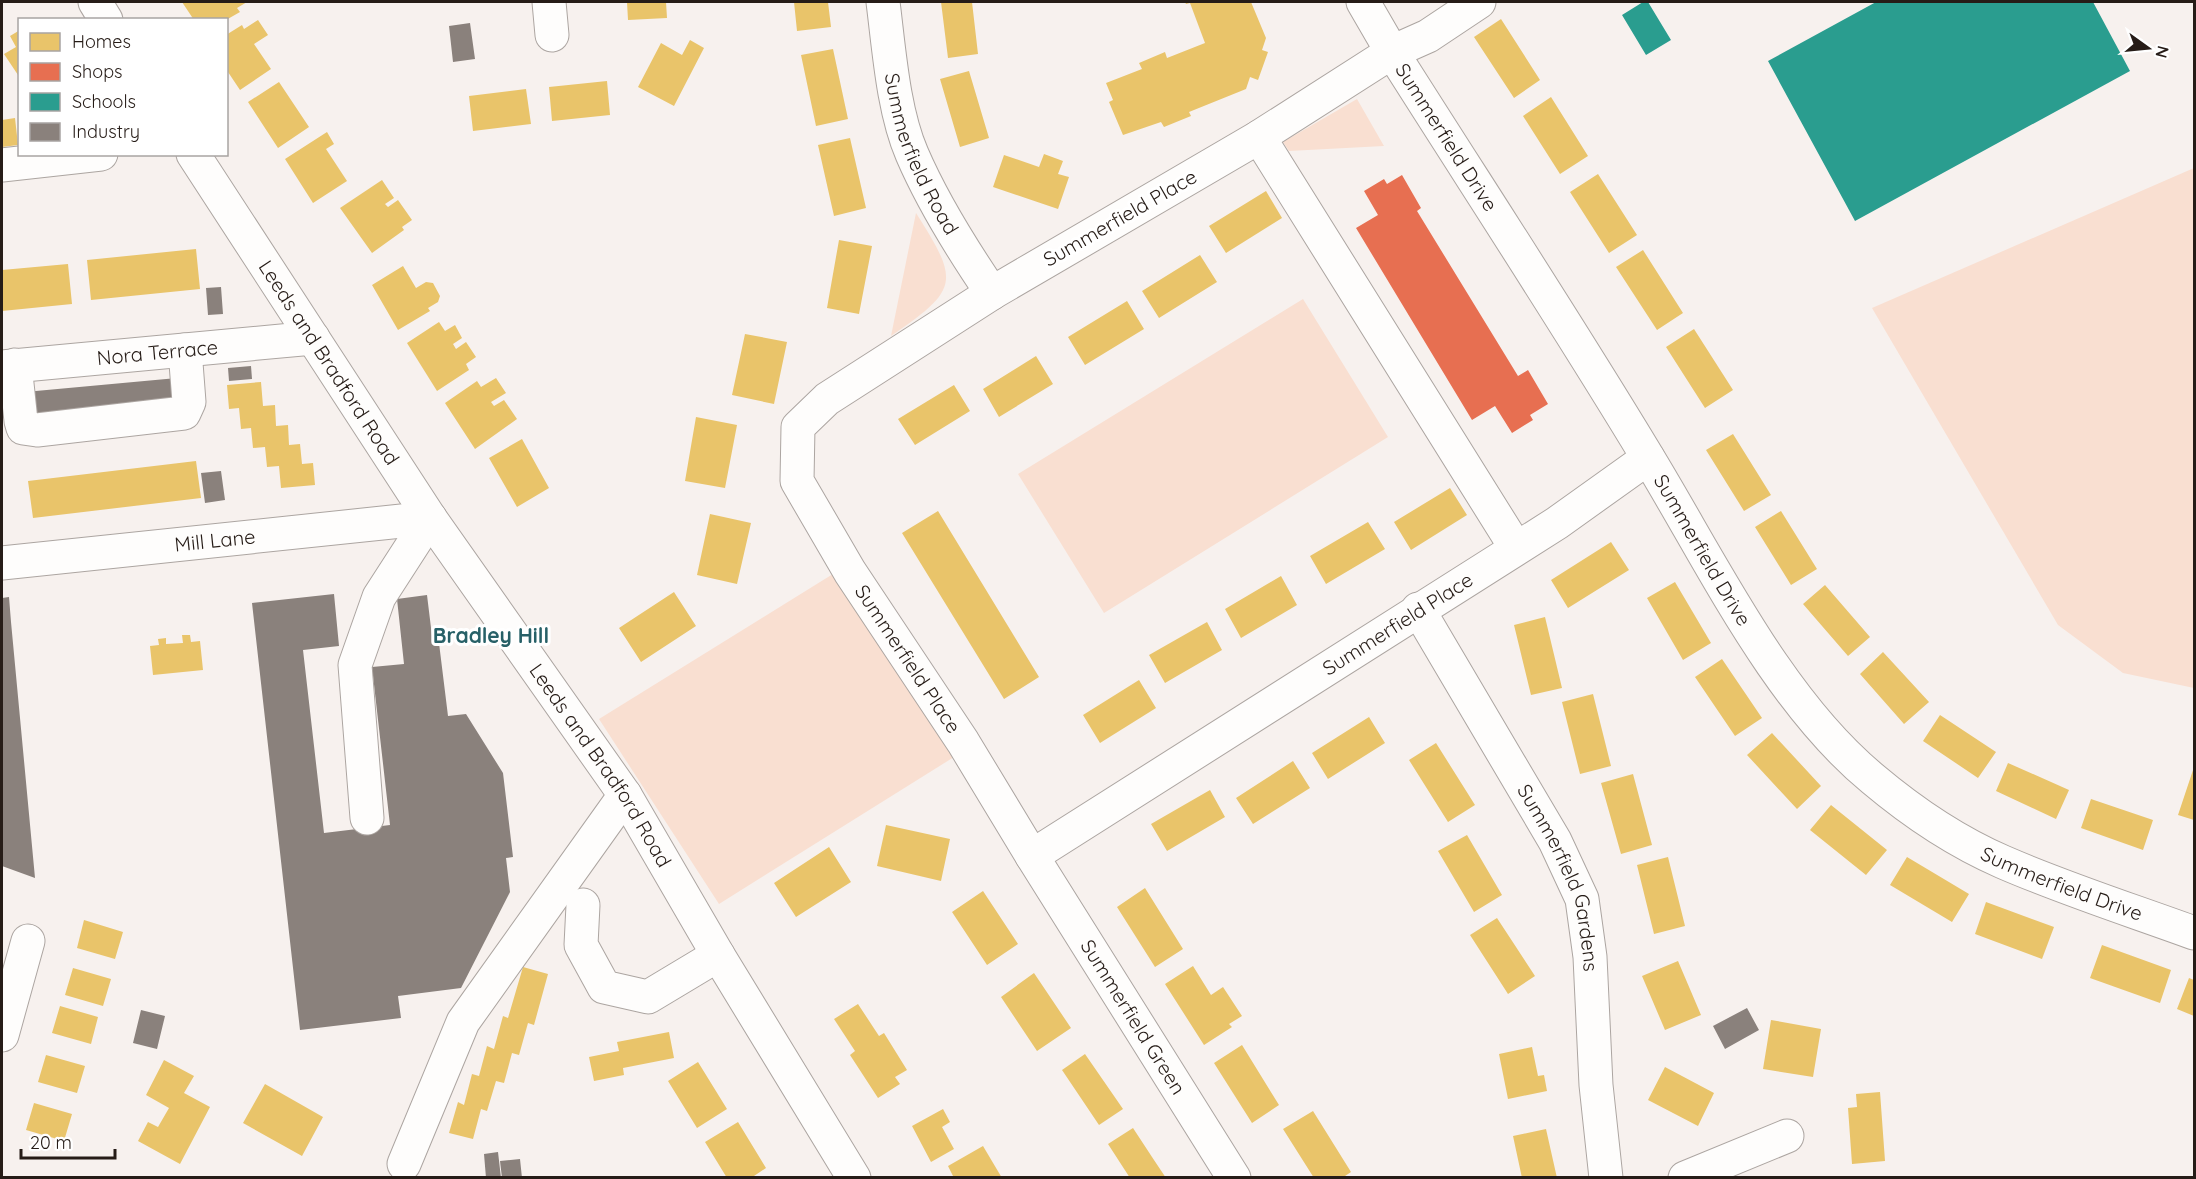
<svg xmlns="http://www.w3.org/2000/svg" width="2196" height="1179" font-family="Quicksand,sans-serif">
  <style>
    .green { fill: #f9dfd1 }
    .homes { fill: #e9c46a }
    .shops { fill: #e76f51 }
    .schools { fill: #2a9d8f }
    .industry { fill: #8a817c }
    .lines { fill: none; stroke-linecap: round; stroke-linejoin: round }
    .minor-casing { stroke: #aca5a1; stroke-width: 35 }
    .major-casing { stroke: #aca5a1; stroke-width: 35 }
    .minor { stroke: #fefdfc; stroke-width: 33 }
    .major { stroke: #fefdfc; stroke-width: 33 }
    .labels { text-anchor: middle; stroke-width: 6; stroke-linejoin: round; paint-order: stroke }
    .street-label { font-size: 20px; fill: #261c17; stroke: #fff }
    .neighbourhood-label { font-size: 21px; font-weight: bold; fill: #276067; stroke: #fff }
  </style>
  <rect width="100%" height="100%" fill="#f7f1ee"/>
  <path class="green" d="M1357 99 1384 146 1289 151 1283 142Z
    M2194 168V688L2123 673 2058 625 1872 308Z
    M916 213C960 282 959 289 891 336Z
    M1303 299 1388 437 1104 613 1018 474Z
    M841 569 962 752 719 904 599 719Z"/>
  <path class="homes" d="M182 2H247L237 8 240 12 226 20H194Z
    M627 2H666L667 18 628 20Z
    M794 2H828L831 27 797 31Z
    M941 2H972L978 54 948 58Z
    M1185 2H1251L1266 38 1262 50 1268 52 1258 80 1250 77 1246 89 1189 112 1191 116 1164 127 1161 122 1123 135 1109 102 1113 100 1106 83 1142 69 1139 63 1165 52 1167 58 1205 43 1190 3 1186 4Z
    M1501 19 1540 80 1514 98 1474 37Z
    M258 20 268 35 254 44 271 69 240 90 226 69V35L242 25 244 29Z
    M20 30V78L4 54 16 47 10 36Z
    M690 40 704 48 674 106 638 87 661 43 682 55Z
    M833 49 848 119 816 126 801 55Z
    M969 71 989 138 960 147 940 79Z
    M607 81 610 115 552 121 549 87Z
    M279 82 309 127 278 148 248 102Z
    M526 89 531 124 473 131 469 96Z
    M1551 97 1588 156 1560 174 1523 116Z
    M15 118 18 145 2 147V120Z
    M327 132 334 144 326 149 347 181 313 203 285 159Z
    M850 138 866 208 834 216 818 145Z
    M1044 154 1063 161 1058 174 1069 177 1058 209 993 187 1004 155 1039 167Z
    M1598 174 1637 235 1609 253 1570 192Z
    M382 180 394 198 385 204 388 207 398 200 412 220 402 227 404 230 372 253 340 208Z
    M1266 191 1282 218 1226 253 1209 226Z
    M839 240 872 246 859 314 827 308Z
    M196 249 200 289 91 300 87 260Z
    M1643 250 1683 313 1657 330 1616 267Z
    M1200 255 1217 282 1159 318 1142 291Z
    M68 264 72 304 2 311V270Z
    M403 266 416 288 426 282 433 283 440 296 438 302 428 308 430 311 398 330 372 285Z
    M1127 301 1144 329 1085 365 1068 337Z
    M439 322 445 331 455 325 462 338 453 344 456 349 466 342 476 357 466 364 469 370 437 391 407 343Z
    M1694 329 1733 390 1705 408 1666 347Z
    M745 334 787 342 774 404 732 395Z
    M1036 356 1053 384 999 417 983 389Z
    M496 378 506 393 491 402 494 406 504 400 517 419 475 449 445 403 477 381 481 387Z
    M261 382 263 406 275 405 276 426 288 425 289 445 300 444 302 464 313 463 315 485 281 488 279 466 267 467 265 447 253 448 251 428 241 429 239 408 229 409 227 385Z
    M954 385 970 411 915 445 898 419Z
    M696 417 737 425 725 488 685 481Z
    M1733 434 1771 495 1744 511 1706 450Z
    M522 439 549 488 517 507 489 458Z
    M196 461 201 498 33 518 28 481Z
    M1450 488 1467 515 1411 550 1394 522Z
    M938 511 1039 677 1004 699 902 533Z
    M1781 511 1817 569 1791 585 1755 527Z
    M710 514 751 523 737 584 697 575Z
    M1368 522 1385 549 1326 584 1310 556Z
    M1611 542 1629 570 1568 608 1551 580Z
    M1281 576 1297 605 1241 638 1225 609Z
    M1675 582 1711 643 1683 660 1647 598Z
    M1825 585 1870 637 1848 656 1803 604Z
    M674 592 696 626 641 662 619 628Z
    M1545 617 1562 688 1531 695 1514 625Z
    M1207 622 1222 650 1165 683 1149 655Z
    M182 635H190L191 642 200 641 203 670 153 675 150 646 159 645 158 639 166 638V644L183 643Z
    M1883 652 1929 702 1904 724 1860 674Z
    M1722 659 1762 718 1735 736 1695 677Z
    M1139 680 1156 708 1100 743 1083 715Z
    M1593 694 1611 766 1580 774 1562 702Z
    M1940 715 1996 752 1978 778 1923 741Z
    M1369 717 1385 743 1328 779 1312 753Z
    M1772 733 1821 786 1797 809 1747 755Z
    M1436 743 1475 805 1448 822 1409 760Z
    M1293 761 1310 788 1253 824 1236 798Z
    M2008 763 2069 790 2056 819 1996 791Z
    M2194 767V820L2178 815Z
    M1633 774 1652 845 1621 854 1601 783Z
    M1210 790 1225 817 1167 851 1151 824Z
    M2091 799 2153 820 2143 850 2081 828Z
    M1831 805 1887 850 1866 875 1810 830Z
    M886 825 950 839 941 881 877 866Z
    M1467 835 1502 895 1474 912 1438 851Z
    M829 847 851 882 796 917 774 883Z
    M1668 857 1685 926 1654 934 1637 865Z
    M1907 857 1969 894 1952 922 1890 885Z
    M1145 888 1183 949 1155 967 1117 907Z
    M983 891 1018 944 987 965 952 912Z
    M1986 902 2054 927 2042 959 1975 934Z
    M1497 918 1535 976 1508 994 1470 935Z
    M84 920 123 932 115 959 77 948Z
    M2102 945 2171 970 2160 1003 2090 978Z
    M1678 961 1701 1015 1665 1030 1642 976Z
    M1193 966 1211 995 1223 987 1242 1016 1229 1024 1232 1027 1204 1045 1165 984Z
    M523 967 548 974 534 1025 528 1023 519 1055 512 1053 504 1083 496 1081 487 1111 481 1109 473 1139 449 1133 458 1102 464 1105 472 1074 479 1076 487 1046 494 1049 503 1016 508 1018Z
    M73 968 111 979 103 1006 65 995Z
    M1034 973 1071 1028 1037 1051 1001 997Z
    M2189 978 2194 980V1016L2177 1009Z
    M858 1004 879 1036 884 1033 907 1070 895 1077 900 1084 878 1098 850 1055 855 1051 834 1019Z
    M60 1006 98 1017 91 1044 52 1033Z
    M1771 1020 1821 1029 1813 1077 1763 1069Z
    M669 1032 674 1058 623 1068 624 1075 594 1081 589 1057 619 1051 617 1042Z
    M1242 1045 1279 1105 1252 1123 1214 1063Z
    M1532 1047 1538 1076 1544 1075 1547 1091 1508 1099 1499 1054Z
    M1085 1054 1123 1109 1099 1125 1062 1070Z
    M46 1055 85 1066 77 1093 38 1082Z
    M164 1060 194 1076 184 1093 210 1107 180 1164 138 1141 148 1122 158 1127 169 1108 146 1095Z
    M698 1062 727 1109 697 1128 668 1081Z
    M1665 1067 1714 1093 1698 1126 1648 1100Z
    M265 1084 323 1117 302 1156 243 1123Z
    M1880 1092 1885 1161 1852 1164 1848 1108 1857 1107 1856 1094Z
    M34 1103 72 1114 64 1141 26 1130Z
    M943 1109 950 1122 942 1127 954 1149 931 1162 912 1126Z
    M1313 1111 1351 1172 1342 1178H1314L1283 1129Z
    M738 1122 766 1168 751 1178H727L705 1142Z
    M1133 1128 1152 1157 1166 1178H1130L1108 1144Z
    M1546 1129 1557 1178H1522L1513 1136Z
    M983 1146 1002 1178H954L948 1166Z"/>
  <path class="shops" d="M1402 175 1421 208 1417 211 1518 376 1528 370 1548 404 1530 415 1533 420 1512 433 1495 406 1472 420 1356 228 1378 215 1364 191 1384 179 1387 184Z"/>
  <path class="schools" d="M1643 2H1648L1671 40 1646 55 1622 15Z
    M1876 2H2093L2130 71 1855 221 1768 61Z"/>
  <path class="industry" d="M470 23 475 59 453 62 449 26Z
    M221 287 223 314 208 315 206 288Z
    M251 366 252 379 229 381 228 368Z
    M177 378 180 403 28 417 25 392Z
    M221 471 225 500 205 503 201 473Z
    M334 594 339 646 303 650 324 833 390 825 372 667 404 664 397 599 427 595 432 636 438 635 448 716 466 714 503 773 513 857 506 858 510 892 461 988 398 996 401 1018 300 1030 252 603Z
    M9 597 11 622 35 878 2 866V598Z
    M1747 1008 1759 1030 1725 1049 1713 1026Z
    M141 1010 165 1016 157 1049 133 1043Z
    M498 1152 501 1178H486L484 1154Z
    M520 1159 522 1178H502L500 1161Z"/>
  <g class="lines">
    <g class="minor-casing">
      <g id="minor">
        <path d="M549 2 552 35"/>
        <path id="s1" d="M883 2C889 49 893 110 912 154 933 203 962 249 992 293"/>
        <path id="s2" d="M1363 2 1392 52C1478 188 1567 323 1650 461 1713 565 1778 701 1873 779 1911 811 1957 842 2003 862 2065 889 2131 910 2194 933"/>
        <path id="s3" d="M1479 2 1428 36 1392 52 1259 137 992 293 827 399 798 427 797 481 850 572 963 742 1032 856 1557 523 1648 458"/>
        <path d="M1259 137 1516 548"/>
        <path d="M2 165 101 154"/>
        <path d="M15 365 21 421 23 428 37 430 184 413 189 402 185 350"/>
        <path id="s4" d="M2 367 313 338"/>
        <path id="s5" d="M2 563 430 518"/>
        <path id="s6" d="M1418 609 1555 841 1582 899 1590 957 1596 1085 1606 1178"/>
        <path d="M367 818 355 665 379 597 430 518"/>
        <path id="s7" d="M1032 856 1234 1178"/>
        <path d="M583 905 581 945 604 987 648 997 718 955"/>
        <path d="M2 1035 28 941"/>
        <path d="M404 1164 463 1022 625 795"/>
        <path d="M1685 1178 1787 1136"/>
      </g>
    </g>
    <g class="major-casing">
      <g id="major">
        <path d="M95 2 106 20"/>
        <path id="s8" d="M193 154 430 518 625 795 718 955 854 1178"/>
      </g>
    </g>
    <use href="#minor" class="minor"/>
    <use href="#major" class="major"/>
  </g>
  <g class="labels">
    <g class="street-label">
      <text dy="7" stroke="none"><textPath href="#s2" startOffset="159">Summerfield Drive</textPath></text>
      <text dy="7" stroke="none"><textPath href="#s1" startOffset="158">Summerfield Road</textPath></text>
      <text transform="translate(1120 218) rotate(-30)" y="7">Summerfield Place</text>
      <text dy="7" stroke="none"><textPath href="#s4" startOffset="156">Nora Terrace</textPath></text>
      <text dy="7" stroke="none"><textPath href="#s8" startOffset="249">Leeds and Bradford Road</textPath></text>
      <text dy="7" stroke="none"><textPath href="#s5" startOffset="214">Mill Lane</textPath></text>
      <text dy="7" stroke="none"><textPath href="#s2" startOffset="645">Summerfield Drive</textPath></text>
      <text dy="7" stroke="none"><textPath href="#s3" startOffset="1734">Summerfield Place</textPath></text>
      <text dy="7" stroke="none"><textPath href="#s3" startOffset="1068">Summerfield Place</textPath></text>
      <text dy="7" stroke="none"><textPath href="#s8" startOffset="735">Leeds and Bradford Road</textPath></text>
      <text dy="7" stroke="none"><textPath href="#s6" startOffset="306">Summerfield Gardens</textPath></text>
      <text dy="7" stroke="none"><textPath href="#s2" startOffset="1149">Summerfield Drive</textPath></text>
      <text dy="7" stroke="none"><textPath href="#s7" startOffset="190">Summerfield Green</textPath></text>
    </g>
    <g class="neighbourhood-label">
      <text x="491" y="643">Bradley Hill</text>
    </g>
  </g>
  <rect width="2196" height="1179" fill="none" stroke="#261c17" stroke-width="6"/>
  <rect x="18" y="18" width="210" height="138" fill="#ffffff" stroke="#a8a4a2" stroke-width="1.5"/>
  <rect x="30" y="33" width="30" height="18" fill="#e9c46a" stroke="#a8a4a2" stroke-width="1.5"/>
  <text x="72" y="48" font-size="18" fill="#261c17">Homes</text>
  <rect x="30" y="63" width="30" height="18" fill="#e76f51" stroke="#a8a4a2" stroke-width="1.5"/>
  <text x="72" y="78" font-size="18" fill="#261c17">Shops</text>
  <rect x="30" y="93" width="30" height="18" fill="#2a9d8f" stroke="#a8a4a2" stroke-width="1.5"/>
  <text x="72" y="108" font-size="18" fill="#261c17">Schools</text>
  <rect x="30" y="123" width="30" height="18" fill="#8a817c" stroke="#a8a4a2" stroke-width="1.5"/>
  <text x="72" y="138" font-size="18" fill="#261c17">Industry</text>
  <g transform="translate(2148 48) rotate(105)" stroke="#ffffff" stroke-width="4.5" paint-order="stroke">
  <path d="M0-4.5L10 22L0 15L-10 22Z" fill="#261c17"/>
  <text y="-9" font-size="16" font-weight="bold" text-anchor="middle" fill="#261c17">N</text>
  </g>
  <path d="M21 1149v9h94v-9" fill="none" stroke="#261c17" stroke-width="3"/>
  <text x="30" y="1149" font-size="18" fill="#261c17" stroke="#ffffff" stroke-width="4.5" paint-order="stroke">20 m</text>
</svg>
